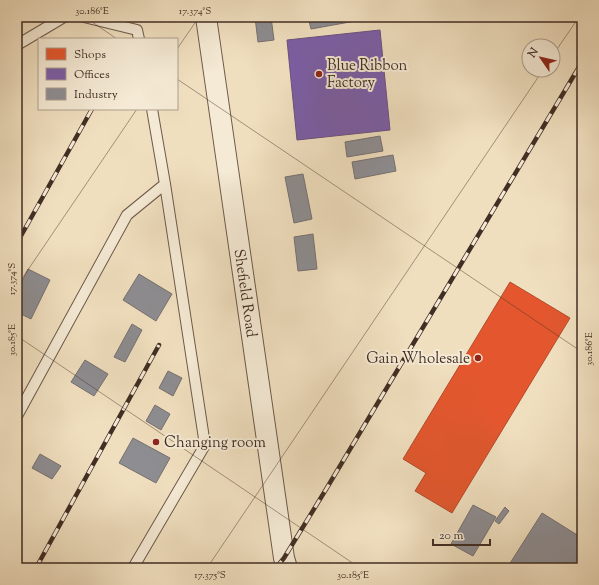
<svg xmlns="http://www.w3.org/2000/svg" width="599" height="585" font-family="'Sorts Mill Goudy',serif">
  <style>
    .shops { fill: #e4572e; stroke: #b34b2b }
    .offices { fill: #7b5ea7; stroke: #6a5080 }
    .industry { fill: #8d8d92; stroke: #767071 }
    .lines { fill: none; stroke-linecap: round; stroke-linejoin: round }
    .lane-casing { stroke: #6d5a4b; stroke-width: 12 }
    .street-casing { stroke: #6d5a4b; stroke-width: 22 }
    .lane { stroke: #f5ead5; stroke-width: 10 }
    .street { stroke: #f5ead5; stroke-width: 20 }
    .rail-casing { stroke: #412e24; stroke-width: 4.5 }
    .rail { stroke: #f5ead5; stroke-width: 3; stroke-dasharray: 9; stroke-linecap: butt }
    .ticks { fill: none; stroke: #412e24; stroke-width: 1; stroke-opacity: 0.45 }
    .poi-dot { fill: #8f2418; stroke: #f5ead5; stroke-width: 1.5 }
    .labels { text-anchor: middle; stroke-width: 4; stroke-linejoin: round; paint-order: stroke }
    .poi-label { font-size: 15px; fill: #412e24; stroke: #f5ead5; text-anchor: start }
    .street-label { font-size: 15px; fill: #412e24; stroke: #f5ead5 }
    .neatline { fill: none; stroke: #412e24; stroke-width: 1.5 }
    .ticks-label { font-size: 10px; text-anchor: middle; fill: #412e24 }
  </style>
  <rect width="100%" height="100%" fill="#f0dfbf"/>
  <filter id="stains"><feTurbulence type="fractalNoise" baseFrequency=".005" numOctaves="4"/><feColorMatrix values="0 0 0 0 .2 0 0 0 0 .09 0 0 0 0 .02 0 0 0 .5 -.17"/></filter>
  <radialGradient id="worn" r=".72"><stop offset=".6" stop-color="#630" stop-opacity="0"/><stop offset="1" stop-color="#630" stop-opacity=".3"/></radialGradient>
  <path class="shops" d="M510 282 570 318 452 513 415 491 426 473 403 459Z"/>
  <path class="offices" d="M380 30 390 130 297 140 287 40Z"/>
  <path class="industry" d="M255 17H271L274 40 258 42Z
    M308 17H361V20L311 29Z
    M380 136 383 151 347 157 345 142Z
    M393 155 396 171 355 179 352 162Z
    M303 174 312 219 294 223 285 177Z
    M313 234 317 269 298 271 294 237Z
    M28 269 50 280 31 319 17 312V292Z
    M139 274 172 294 156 321 123 300Z
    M17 321 22 324 17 331Z
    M132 324 142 330 125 362 114 357Z
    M85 360 108 374 94 396 71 382Z
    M168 371 182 378 173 396 159 388Z
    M155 405 170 414 161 430 146 421Z
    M133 438 170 458 156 483 119 463Z
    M40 454 61 466 52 479 32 468Z
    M473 505 496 517 473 556 451 544Z
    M505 507 509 511 499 524 495 521Z
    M542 513 582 538V564L579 568H507Z
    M190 563 193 568H184Z"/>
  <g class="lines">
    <g class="lane-casing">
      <path id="lane" d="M84 17 137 30 139 39
        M17 45 64 17
        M17 416 127 215 165 184
        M133 568 205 445 165 184 152 109"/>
    </g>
    <g class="street-casing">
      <g id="street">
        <path id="s1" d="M206 17 284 558 287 568"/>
      </g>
    </g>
    <use href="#lane" class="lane"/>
    <use href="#street" class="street"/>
    <g class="rail-casing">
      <path id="rail" d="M17 243 92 109
        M36 568 159 345
        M276 568 284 558 325 491 582 62"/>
    </g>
    <use href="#rail" class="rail"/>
  </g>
  <path class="ticks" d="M85 17 117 39M177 49 199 17M553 55 579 17M177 79 582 352M17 286 137 109M17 336 360 568M207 568 543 70"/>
  <g class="poi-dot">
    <circle cx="319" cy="74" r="4"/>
    <circle cx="478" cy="358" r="4"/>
    <circle cx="156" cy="442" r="4"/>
  </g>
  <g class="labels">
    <g class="poi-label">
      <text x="327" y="70">Blue Ribbon<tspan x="327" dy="17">Factory</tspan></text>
      <text x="470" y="363" text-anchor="end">Gain Wholesale</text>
      <text x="164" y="447">Changing room</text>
    </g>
    <g class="street-label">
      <text dy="5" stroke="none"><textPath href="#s1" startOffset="279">Shefield Road</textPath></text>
    </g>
  </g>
  <rect width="599" height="585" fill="none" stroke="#f0dfbf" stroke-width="44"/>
  <rect x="38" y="38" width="140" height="72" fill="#f5ead5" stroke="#ad9f8e"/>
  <rect x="46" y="48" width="20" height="12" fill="#e4572e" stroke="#ad9f8e"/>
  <text x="74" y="58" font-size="12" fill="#412e24">Shops</text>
  <rect x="46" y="68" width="20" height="12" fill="#7b5ea7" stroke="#ad9f8e"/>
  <text x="74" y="78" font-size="12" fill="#412e24">Offices</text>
  <rect x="46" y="88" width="20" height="12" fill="#8d8d92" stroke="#ad9f8e"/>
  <text x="74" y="98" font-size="12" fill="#412e24">Industry</text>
  <g transform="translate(541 58) rotate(304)"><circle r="19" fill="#f5ead5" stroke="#ad9f8e"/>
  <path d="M0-3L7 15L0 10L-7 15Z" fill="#8f2418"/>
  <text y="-6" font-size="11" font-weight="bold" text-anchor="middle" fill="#412e24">N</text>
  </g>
  <path d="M433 539v6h57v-6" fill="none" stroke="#412e24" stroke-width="2"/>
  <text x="439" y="539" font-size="12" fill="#412e24" stroke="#f5ead5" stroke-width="3" paint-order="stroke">20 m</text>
  <rect x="22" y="22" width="555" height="541" class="neatline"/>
  <g class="ticks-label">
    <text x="92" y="14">30.186°E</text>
    <text x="195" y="14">17.374°S</text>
    <text transform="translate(11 279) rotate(-90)" y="4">17.374°S</text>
    <text transform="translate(11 340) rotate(-90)" y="4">30.185°E</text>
    <text transform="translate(588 349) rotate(-90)" y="4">30.186°E</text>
    <text x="210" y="578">17.375°S</text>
    <text x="353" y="578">30.185°E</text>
  </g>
  <rect width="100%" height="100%" filter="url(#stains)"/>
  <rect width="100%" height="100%" fill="url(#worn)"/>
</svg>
